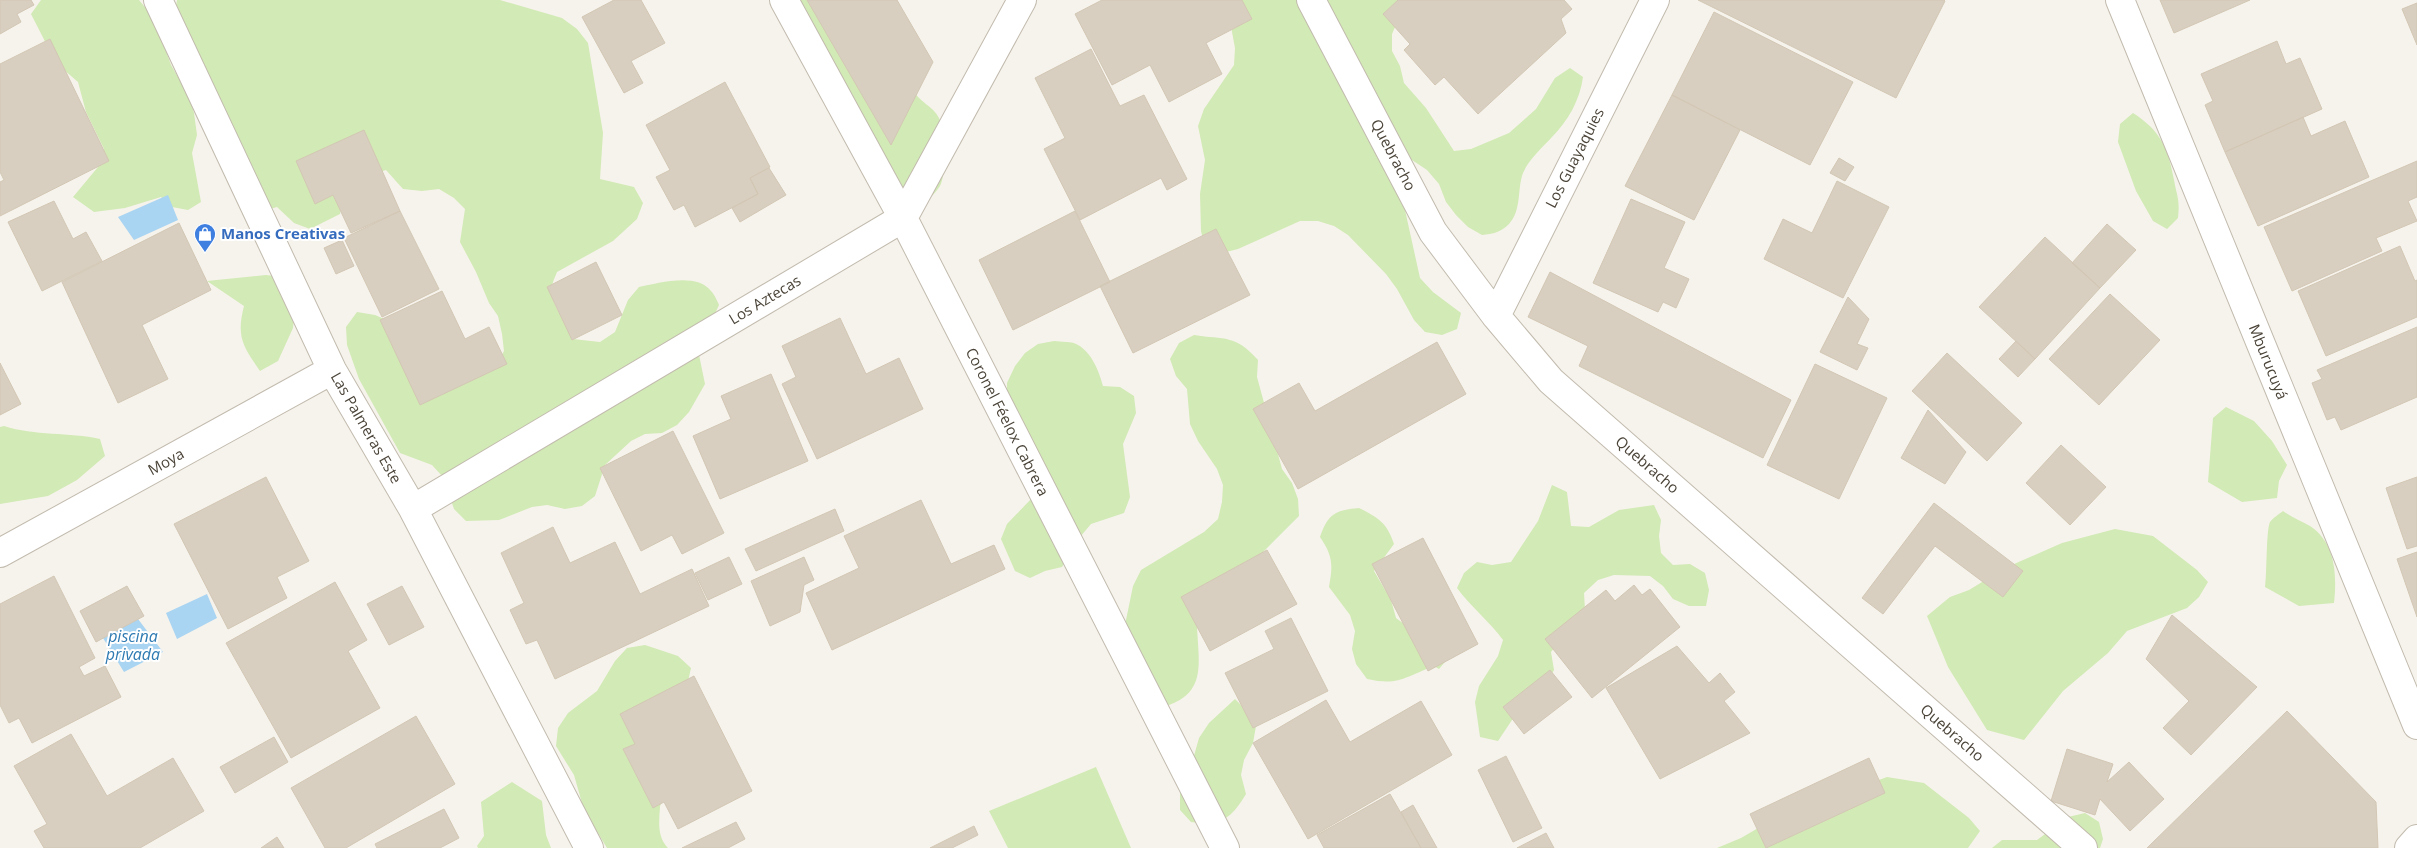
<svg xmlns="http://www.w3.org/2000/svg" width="2417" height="848" font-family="'Open Sans',sans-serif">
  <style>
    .green { fill: #d2eab5 }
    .water { fill: #a9d4f2 }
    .building { fill: #d8cfc1; stroke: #d3c7b4 }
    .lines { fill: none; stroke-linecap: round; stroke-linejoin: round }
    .minor-casing { stroke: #c2bbae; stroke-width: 30 }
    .minor { stroke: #fff; stroke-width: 28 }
    .labels { text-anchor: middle; stroke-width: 4; stroke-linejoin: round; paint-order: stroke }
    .street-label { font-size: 15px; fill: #4b4439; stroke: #fff }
    .shop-label { font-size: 15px; font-weight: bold; fill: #366cbe; stroke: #fff; text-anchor: start }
    .water-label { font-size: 16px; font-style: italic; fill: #2e7ab2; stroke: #fff }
  </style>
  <rect width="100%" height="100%" fill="#f6f3ec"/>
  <path class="green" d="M41 0H139L154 18 171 65 189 96 194 113 197 135 192 153 201 202 188 210 172 207 161 197 125 208 94 212 73 197 98 167 104 149 86 112 78 82 56 63 31 14Z
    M177 0H500L562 18 577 29 588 43 603 133 600 179 634 187 643 203 637 219 613 241 557 272C555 277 552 283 552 288 551 305 564 322 575 333L573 339 600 342 615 332 628 300 639 287C658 283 697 272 711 291 714 294 717 300 719 305L698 350 705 384 689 412 677 425 662 433 645 434 631 441 605 465 595 496 582 506 565 509 547 505 532 507 499 520 466 521 454 509 443 477 432 465 400 453 359 379 347 345 346 327 357 312 375 315 495 367 504 351 502 334 498 316 489 303 476 272 460 242 465 209 454 198 439 189 422 191 403 189 386 170 343 184V197L340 214 310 229 294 223 277 207 260 212 174 18Z
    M800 0H871C885 30 898 61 913 90 918 101 933 106 939 118 945 132 947 172 940 186 934 195 927 201 919 207L903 206 806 29Z
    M1226 0H1398L1399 18 1392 34V51L1400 66 1404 83 1426 108 1454 151 1471 149 1509 133 1536 109 1555 78 1570 68 1583 77C1580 100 1568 121 1552 137 1542 148 1529 159 1523 173 1517 189 1522 210 1509 224 1501 232 1493 234 1482 235L1468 227 1456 215 1446 202 1439 184 1427 170 1412 160 1394 164 1390 179 1405 210 1420 278 1433 292 1461 313 1457 329 1442 335 1425 332 1414 320 1397 289 1386 274 1348 235 1334 226 1318 221H1300L1238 249 1222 253 1205 247 1201 231 1200 194 1205 160 1198 126 1204 109 1234 65 1235 48Z
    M2133 113C2161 131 2168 148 2174 180 2177 197 2180 199 2178 218L2167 229 2153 221 2136 191 2118 142 2120 124Z
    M266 275 283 277 295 310 293 328 278 361 260 371C243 346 236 337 244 306L207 281Z
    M1194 335C1225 340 1235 334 1258 360L1257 377 1282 469 1292 483 1298 499 1299 516 1262 553 1197 627C1199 667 1207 696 1159 708L1119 637 1126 620 1133 586 1141 570 1204 532 1218 519 1222 502 1223 485 1217 469 1198 441 1190 424 1187 389 1176 376 1170 359 1179 343Z
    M1054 341C1061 342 1072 341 1078 345 1092 353 1099 371 1103 386L1120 387 1134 396 1136 413 1123 444 1130 497 1124 513 1091 524 1080 537 1062 567 1045 571 1030 578 1015 571 1001 539 1007 524 1032 498 1007 400V383L1015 366 1025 353 1038 344Z
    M2226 407 2254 421 2272 441 2287 465 2279 481 2277 498 2242 502 2208 482 2213 418Z
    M4 426C35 436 69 432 100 439L105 456 77 480 48 496 0 504V427Z
    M1552 485 1567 492 1571 526 1589 527 1619 510 1654 505 1661 520 1659 536 1661 553 1673 565 1690 564 1705 573 1709 590 1706 606H1689L1673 599 1663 586 1650 576 1614 575 1598 580 1584 593 1585 610 1551 652 1554 670 1545 686 1518 711 1498 741 1480 737 1475 702 1479 686 1498 656 1503 640C1489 621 1471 607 1457 588L1464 573 1477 562 1492 565 1511 562 1538 521Z
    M1359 508C1379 518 1387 523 1394 544L1374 571 1391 600 1396 618 1449 657 1439 669 1434 666C1405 677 1399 686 1367 679L1356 664 1352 649 1355 631 1350 615 1329 587C1333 565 1333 556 1320 537 1328 514 1335 510 1359 508Z
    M2283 511C2291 517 2301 521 2310 526 2336 543 2337 576 2334 603L2299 606 2265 587C2267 575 2266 530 2270 522 2273 518 2279 514 2283 511Z
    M2115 529 2153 536 2197 570 2208 582 2199 597 2187 608 2127 631 2108 653 2063 691 2024 740 1987 730 1948 667 1927 616 1950 597 1969 590 2005 568 2062 543Z
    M645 645 678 656 691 668 660 807C659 822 657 837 668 848H607L584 810 574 775 556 746 558 728 568 713 597 691 615 661 627 648Z
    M1235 699 1247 711 1256 726 1253 743 1244 760 1241 775 1246 794C1231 819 1221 826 1191 822L1180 810V791L1188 777 1199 738 1209 723Z
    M1096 767 1131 848H1008L989 811Z
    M1887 777 1924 783 1969 818 1980 831 1968 848H1717L1741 838 1777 817Z
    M512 782 542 801 546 835 551 848H478L477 846 484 836 481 802Z
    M2085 813 2099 822 2103 839 2100 848H1992L2002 840H2037L2068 817Z"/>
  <path class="water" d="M168 195 178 220 134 240 118 217Z
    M207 594 217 618 177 639 166 613Z
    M138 619 163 652 124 672 103 638Z"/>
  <path class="building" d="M0 0H31L34 5 17 14 21 22 0 34Z
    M614 0H641L665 43 631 61 643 83 624 93 582 17Z
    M807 0H897L933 62 891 145Z
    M1102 0H1242L1252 19 1206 43 1222 74 1169 102 1150 65 1112 85 1075 14Z
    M1398 0H1564L1572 9 1561 19 1566 33 1478 114 1444 77 1435 85 1404 50 1410 44 1383 14Z
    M1698 0H1944L1945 1 1896 98Z
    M2160 0H2250L2174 33Z
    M2417 3V45L2402 9Z
    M1714 12 1853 82 1810 165 1672 95Z
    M50 39 109 161 0 216V182L4 180 0 172V64Z
    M2277 41 2286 64 2300 58 2322 109 2225 152 2205 105 2213 101 2201 74Z
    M1091 49 1120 106 1144 95 1187 179 1167 190 1161 178 1080 220 1044 149 1065 138 1035 78Z
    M725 82 770 167 750 178 758 194 695 227 684 205 674 210 656 177 670 170 646 125Z
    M1672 95 1740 130 1694 220 1625 186Z
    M2303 117 2311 136 2345 121 2369 177 2258 226 2225 152Z
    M364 130 400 211 351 233 333 195 315 204 296 161Z
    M1839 158 1854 167 1845 181 1830 173Z
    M2417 161V197L2408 201 2417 221 2376 238 2382 251 2292 291 2264 227Z
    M769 168 786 195 740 222 732 208 758 194 750 178Z
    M1837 181 1889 207 1843 298 1764 259 1783 219 1812 233Z
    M1631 199 1685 222 1664 268 1689 279 1676 308 1663 302 1658 312 1593 283Z
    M54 201 73 239 86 232 102 261 42 291 8 222Z
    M400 211 439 289 382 317 344 238Z
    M1075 211 1110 282 1013 330 979 260Z
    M179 223 211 290 142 325 168 379 118 403 62 282Z
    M2107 224 2136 250 2100 288 2072 263Z
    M1216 229 1250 295 1133 353 1100 286Z
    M2045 237 2100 288 2035 359 1979 307Z
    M342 240 354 266 336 274 324 248Z
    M2400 246 2415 281 2417 280V317L2326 356 2298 291Z
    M596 262 622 315 572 340 547 287Z
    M1550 272 1791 400 1763 458 1579 366 1588 346 1528 317Z
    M442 291 465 339 489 327 507 364 420 405 380 320Z
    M2110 294 2160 340 2099 405 2049 359Z
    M1848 297 1869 319 1857 344 1868 348 1857 370 1820 352Z
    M840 318 866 374 899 358 923 409 817 459 782 384 796 377 782 346Z
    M2417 327V397L2341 430 2335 417 2327 420 2312 383 2322 379 2317 370Z
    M2016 341 2035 359 2018 377 1999 359Z
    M1437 342 1466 394 1298 489 1253 409 1299 383 1315 411Z
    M1947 353 2022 423 1987 461 1912 391Z
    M0 363 21 404 0 415Z
    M1815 364 1887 398 1839 499 1767 465Z
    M771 374 808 461 720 499 693 436 731 419 721 396Z
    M1928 410 1966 452 1945 484 1901 458Z
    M673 431 724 533 682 554 672 535 641 551 600 468Z
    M2061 445 2106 487 2070 525 2026 483Z
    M266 477 309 561 277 577 287 598 228 629 174 524Z
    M2417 477V546L2407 549 2386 488Z
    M921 500 951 564 994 545 1005 569 832 650 806 593 859 568 844 536Z
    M1934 503 2023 571 2003 597 1935 546 1883 614 1862 598Z
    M835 509 844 531 756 571 745 549Z
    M553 527 570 563 615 542 640 594 692 569 709 606 555 679 537 640 526 644 510 610 524 603 501 553Z
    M1423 538 1478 644 1428 671 1372 564Z
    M1267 550 1297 604 1210 651 1181 597Z
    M2417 552V617L2397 559Z
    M729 557 742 584 708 600 695 573Z
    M804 557 814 580 804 585 800 612 770 626 751 581Z
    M54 576 95 658 79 667 84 676 105 666 121 697 32 743 19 718 9 723 0 705V604Z
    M335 582 367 640 348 651 380 708 291 758 226 643Z
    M1634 585 1642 595 1650 589 1680 627 1592 698 1545 639 1606 590 1615 601Z
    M127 586 144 616 96 642 80 611Z
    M402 586 424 627 389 645 367 604Z
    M2172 615 2257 687 2191 755 2163 728 2189 701 2146 659Z
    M1291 618 1328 691 1253 728 1225 673 1274 649 1265 631Z
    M1677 646 1709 683 1720 673 1735 692 1724 701 1750 733 1660 779 1606 688Z
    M1550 670 1572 697 1524 734 1503 707Z
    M694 676 752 791 678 829 664 802 653 808 623 749 635 744 620 714Z
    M1326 700 1350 742 1421 701 1452 755 1308 839 1253 743Z
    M2287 711 2376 802 2378 848H2147Z
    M416 716 455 784 346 848H325L291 788Z
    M71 734 107 796 173 758 204 811 140 848H44L34 831 47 824 14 766Z
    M274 737 288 762 235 793 220 767Z
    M2067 749 2113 764 2107 782 2129 762 2164 799 2130 831 2100 799 2095 815 2051 801Z
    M1506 756 1542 828 1513 842 1478 770Z
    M1869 758 1885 793 1766 848 1750 814Z
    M1390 794 1421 848H1324L1317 835Z
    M1413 805 1437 848H1421L1401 812Z
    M444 809 459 838 440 848H377L375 844Z
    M736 822 745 839 728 848H682Z
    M974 826 978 835 952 848H930Z
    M1546 833 1554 848H1517Z
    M277 837 284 848H261Z"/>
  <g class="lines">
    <g class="minor-casing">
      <path id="minor" d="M158 0 332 370 413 509 589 848
        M784 0 903 218 1225 848
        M1311 0 1433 232 1496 316 1551 381 2083 848
        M2120 0 2417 725
        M1496 316 1655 0
        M413 509 903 218 1022 0
        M0 553 332 370
        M2409 848 2417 839"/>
    </g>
    <use href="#minor" class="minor"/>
  </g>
  <defs>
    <g id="shop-pin" transform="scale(1.125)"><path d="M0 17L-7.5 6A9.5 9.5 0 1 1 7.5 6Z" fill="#3f7fe0" stroke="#fff"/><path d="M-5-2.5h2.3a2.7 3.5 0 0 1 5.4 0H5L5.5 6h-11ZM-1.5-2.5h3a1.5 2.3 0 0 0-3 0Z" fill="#fff"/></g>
  </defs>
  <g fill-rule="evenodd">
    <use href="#shop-pin" x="205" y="234"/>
  </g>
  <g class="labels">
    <g class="street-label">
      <text transform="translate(1393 155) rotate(62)" y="5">Quebracho</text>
      <text transform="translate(1575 158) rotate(-63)" y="5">Los Guayaquies</text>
      <text transform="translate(765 300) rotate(-31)" y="5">Los Aztecas</text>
      <text transform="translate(2268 362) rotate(68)" y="5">Mburucuyá</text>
      <text transform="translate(1007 422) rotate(63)" y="5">Coronel Féelox Cabrera</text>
      <text transform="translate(366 428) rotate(60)" y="5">Las Palmeras Este</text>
      <text transform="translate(166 462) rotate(-29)" y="5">Moya</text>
      <text transform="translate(1647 465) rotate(41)" y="5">Quebracho</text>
      <text transform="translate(1952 733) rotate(41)" y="5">Quebracho</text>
    </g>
    <g class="shop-label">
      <text x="221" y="239">Manos Creativas</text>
    </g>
    <g class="water-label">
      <text x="133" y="642">piscina<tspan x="133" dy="18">privada</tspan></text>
    </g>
  </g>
</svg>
